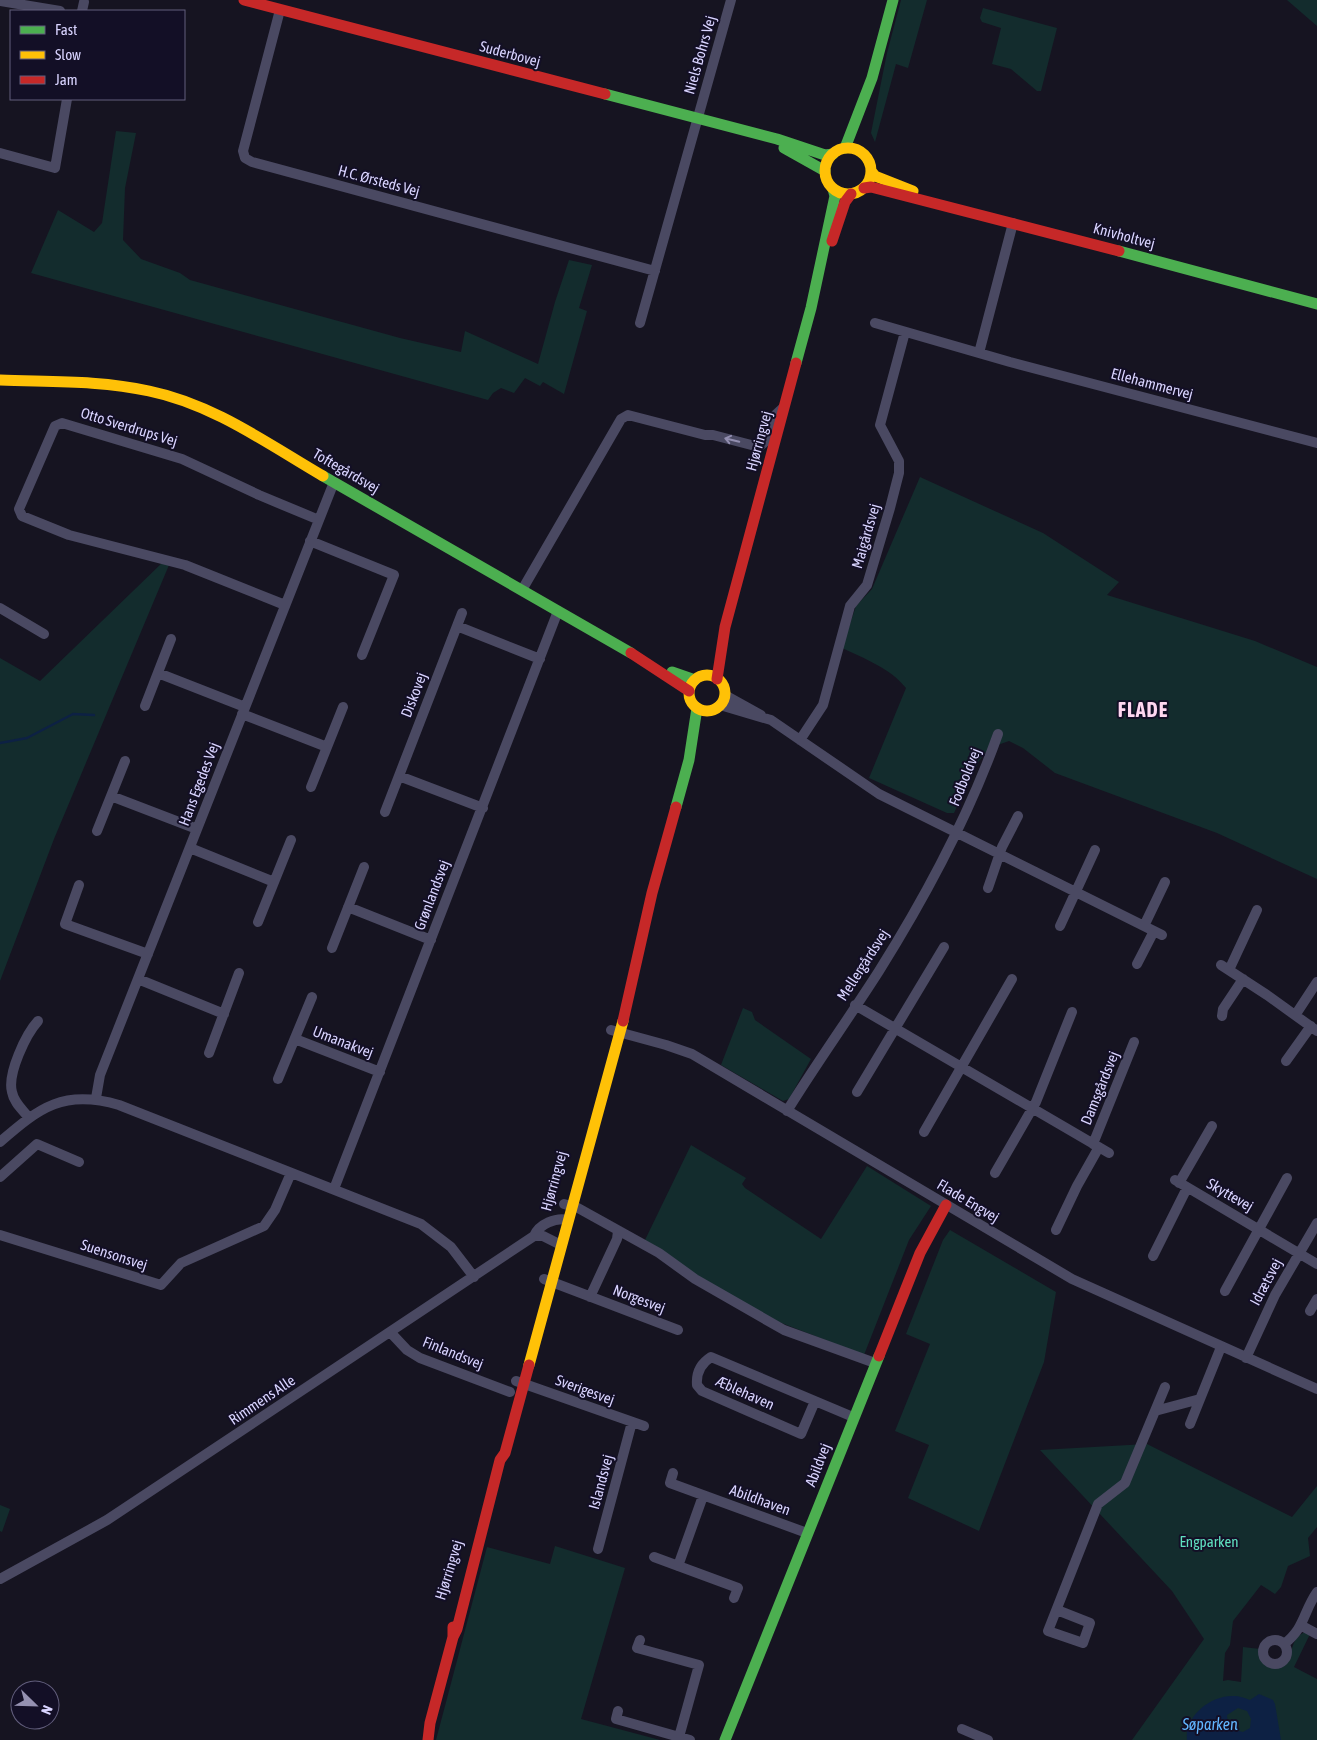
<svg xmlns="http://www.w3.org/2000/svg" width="1317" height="1740" font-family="'Asap Condensed',sans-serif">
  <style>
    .green { fill: #132c2d }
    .water { fill: #0d2144; fill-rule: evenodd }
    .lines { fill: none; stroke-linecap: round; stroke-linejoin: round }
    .stream { stroke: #0d2144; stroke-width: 2.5 }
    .street { stroke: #4a4962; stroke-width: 10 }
    .fast { stroke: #4caf50; stroke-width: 11 }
    .slow { stroke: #ffc107; stroke-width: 11 }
    .jam { stroke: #c62828; stroke-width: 11 }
    .oneway { stroke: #928eb0 }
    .labels { text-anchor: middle; stroke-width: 4; stroke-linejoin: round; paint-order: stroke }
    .street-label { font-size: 15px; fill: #d9d4ff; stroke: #130f26 }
    .park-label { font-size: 15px; fill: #5fe0c0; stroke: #130f26 }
    .water-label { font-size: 16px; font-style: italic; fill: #62b6ff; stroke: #130f26 }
    .district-label { font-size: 20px; font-weight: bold; letter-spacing: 1px; fill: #ffd6f0; stroke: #130f26 }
  </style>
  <rect width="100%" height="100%" fill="#161421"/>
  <path class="green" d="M901 0H927L908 68 896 64 875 142 871 133 887 53Z
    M1287 0H1317V26Z
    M983 8 1057 28 1041 91H1037L1011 69 992 64 1001 28 982 22 980 18Z
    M116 131 136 133 125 188 123 240 141 259 180 273 190 280 400 338 461 352 465 331 538 364 555 302 569 260 592 265 579 308 587 311 564 394 543 382 540 386 525 378 514 393 501 388 493 393 488 400 31 273 58 210 94 232 102 223Z
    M920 477 1043 533 1119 582 1107 595 1255 641 1317 667V879L1217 833 1055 773 1023 748 1009 741 989 748 979 761 954 813H947L869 778 906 688C890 668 865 659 842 648L856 606 872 589Z
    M163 562 169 565 54 839 0 981V658L40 681Z
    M743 1008 752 1012 755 1020 811 1059 789 1099 783 1101 721 1065Z
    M691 1145 746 1178 742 1184 745 1188 821 1239 867 1166 931 1206 909 1240 864 1355 779 1322 696 1276 645 1240Z
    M950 1230 1056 1292 1044 1362 979 1531 908 1498 929 1445 895 1431 930 1344 906 1334 943 1240Z
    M1147 1444 1292 1517 1317 1486V1527L1308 1538 1310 1556 1288 1566 1281 1587 1275 1594 1261 1585 1233 1621 1230 1645 1225 1653 1223 1681 1228 1680 1241 1682 1243 1647 1260 1649C1260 1663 1268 1670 1281 1667L1290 1659C1292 1647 1294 1634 1309 1631L1311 1632 1294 1667 1317 1679V1740H1132L1204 1639 1172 1591 1040 1450Z
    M0 1505 10 1509 2 1532 0 1531Z
    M555 1546 625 1568 581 1719 660 1740H436L487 1547 550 1564Z"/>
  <path class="water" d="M1259 1694 1273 1700 1275 1704 1281 1740H1187C1184 1717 1210 1695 1234 1696 1239 1696 1245 1698 1250 1700ZM1238 1708 1247 1711 1251 1719 1250 1728 1243 1732 1231 1729 1228 1726 1227 1715Z"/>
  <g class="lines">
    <path class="stream" d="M0 743 27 738 73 714 94 715"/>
    <path class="street" d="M0 1 60 11
      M280 10 243 151 245 158 252 162 655 271
      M82 11 84 2
      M0 153 55 168 67 99
      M640 323 731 0
      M875 323 1010 362 1317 443
      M979 353 1013 223
      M310 541 394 575 362 655
      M522 590 621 419 628 415 705 435H713L759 447 765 442 771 419 783 408
      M285 605 185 565 69 535 22 516 19 509 55 426 62 423 182 459 259 495 319 520
      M0 608 44 634
      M457 626 540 659
      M158 673 245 707
      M725 695 761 715
      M720 705 771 720 879 794 1162 935
      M145 706 171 639
      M242 714 327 747
      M800 740 823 705 850 606 867 585 890 508 899 473V461L880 425 905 332
      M399 776 483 808
      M311 787 343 707
      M111 796 197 829
      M385 812 462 613
      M97 831 125 761
      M190 848 274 882
      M79 885 65 924 148 954
      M988 888 1002 847 1018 816
      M348 907 431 940
      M258 922 291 840
      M1060 926 1095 850
      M1144 926 1165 882
      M332 948 364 867
      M1137 964 1154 931
      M1221 965 1267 995 1317 1031
      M1229 970 1257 910
      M138 979 224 1014
      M855 1005 1109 1153
      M1296 1014 1317 982
      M1222 1016 1223 1009 1243 979
      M611 1030 666 1045 692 1054 1072 1279 1317 1389
      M295 1039 380 1072
      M209 1053 239 973
      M1286 1061 1311 1026
      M278 1079 312 997
      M857 1092 944 947
      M96 1098 100 1075 334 482
      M787 1111C816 1064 849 1018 879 971 926 896 968 818 998 734
      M29 1118C23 1110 14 1103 12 1092 7 1074 26 1034 38 1021
      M924 1132 1012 979
      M0 1142C40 1107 64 1089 119 1105L421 1224 451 1247 474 1277
      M1093 1144 1134 1042
      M995 1173 1036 1102 1072 1012
      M0 1177 37 1144 79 1162
      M1175 1180 1317 1264
      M1179 1183 1212 1126
      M334 1189 558 611
      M564 1204 578 1208 659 1253 695 1279 784 1330 875 1363
      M1056 1230 1077 1186 1099 1147
      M0 1235 161 1285 181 1263 264 1226 275 1210 291 1173
      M534 1236H543L561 1245
      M1153 1256 1187 1188
      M544 1279 678 1330
      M1225 1291 1287 1178
      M590 1297 617 1239 618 1231
      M1310 1311 1317 1299
      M391 1333 407 1350 420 1358 510 1392
      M1246 1358 1275 1295 1317 1223
      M516 1381 644 1426
      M815 1401 711 1357C700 1364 696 1373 697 1385L702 1391 801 1434 815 1401 853 1417
      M1155 1411 1200 1399
      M1190 1424 1221 1347
      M673 1473 670 1483 807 1533
      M598 1549 632 1422
      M654 1557 738 1588 734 1598
      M678 1566 703 1496
      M0 1579 107 1520 534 1236C539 1224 556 1217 568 1220
      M1057 1610 1090 1623 1083 1643 1048 1631 1098 1504 1125 1483 1165 1387
      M1302 1626 1317 1634
      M640 1640 637 1648 699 1665 679 1737
      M1263 1652a12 12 0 1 1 24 0a12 12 0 1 1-24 0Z
      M1284 1644C1305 1628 1303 1612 1317 1592
      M618 1711 616 1719 690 1740
      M962 1729 988 1740"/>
    <path class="fast" d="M605 94 777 139 825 155 833 154
      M784 148 825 171
      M845 148 872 78 893 0
      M1119 251 1317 304
      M796 363 811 308 835 196 833 189
      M323 476 631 653
      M672 672 695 680
      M676 807 689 760 697 708
      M725 1740 879 1356"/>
    <path class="slow" d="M825 171a23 23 0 1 1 46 0a23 23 0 1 1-46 0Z
      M871 171 875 176 913 191
      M0 380C49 382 100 380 149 391 213 404 268 444 323 476
      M689 693a18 18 0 1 1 36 0a18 18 0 1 1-36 0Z
      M529 1365 623 1021"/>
    <path class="jam" d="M244 0 605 94
      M864 188 871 187 1119 251
      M832 241 845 202 851 194
      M631 653 689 691
      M717 679 725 627 796 363
      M623 1021 652 893 676 807
      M879 1356 920 1253 946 1205
      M453 1637 457 1629 500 1460 505 1453 529 1365
      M428 1740 430 1723 453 1637V1627"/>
  </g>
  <defs><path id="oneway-shaft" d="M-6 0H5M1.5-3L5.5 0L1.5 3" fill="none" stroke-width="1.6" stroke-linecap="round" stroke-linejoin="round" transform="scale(1.25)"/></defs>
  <use class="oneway" href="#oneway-shaft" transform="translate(732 440) rotate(-166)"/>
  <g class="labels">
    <g class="street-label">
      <text transform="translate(510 54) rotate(15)" y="5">Suderbovej</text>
      <text transform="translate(700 55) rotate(-74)" y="5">Niels Bohrs Vej</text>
      <text transform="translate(379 181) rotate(15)" y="5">H.C. Ørsteds Vej</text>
      <text transform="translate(1124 236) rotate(15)" y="5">Knivholtvej</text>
      <text transform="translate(1152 384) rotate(15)" y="5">Ellehammervej</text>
      <text transform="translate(129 427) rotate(17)" y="5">Otto Sverdrups Vej</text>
      <text transform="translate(759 441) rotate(-75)" y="5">Hjørringvej</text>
      <text transform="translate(346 471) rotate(30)" y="5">Toftegårdsvej</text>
      <text transform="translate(866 536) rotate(-74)" y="5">Maigårdsvej</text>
      <text transform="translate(414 695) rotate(-69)" y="5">Diskovej</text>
      <text transform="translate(965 777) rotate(-68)" y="5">Fodboldvej</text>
      <text transform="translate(199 784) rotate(-69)" y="5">Hans Egedes Vej</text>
      <text transform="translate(432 895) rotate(-69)" y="5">Grønlandsvej</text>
      <text transform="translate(863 965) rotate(-57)" y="5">Mellergårdsvej</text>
      <text transform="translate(343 1042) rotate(21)" y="5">Umanakvej</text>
      <text transform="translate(1100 1088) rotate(-68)" y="5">Damsgårdsvej</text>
      <text transform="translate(554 1181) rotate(-75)" y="5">Hjørringvej</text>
      <text transform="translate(1230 1195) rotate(30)" y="5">Skyttevej</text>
      <text transform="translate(968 1201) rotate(31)" y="5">Flade Engvej</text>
      <text transform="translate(114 1255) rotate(18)" y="5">Suensonsvej</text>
      <text transform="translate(1266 1282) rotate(-62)" y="5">Idrætsvej</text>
      <text transform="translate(639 1299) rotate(21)" y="5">Norgesvej</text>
      <text transform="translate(453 1353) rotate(22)" y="5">Finlandsvej</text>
      <text transform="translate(585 1390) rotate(20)" y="5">Sverigesvej</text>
      <text transform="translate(745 1393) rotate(24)" y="5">Æblehaven</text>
      <text transform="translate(262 1400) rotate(-34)" y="5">Rimmens Alle</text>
      <text transform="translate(818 1465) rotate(-69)" y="5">Abildvej</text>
      <text transform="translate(601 1482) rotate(-75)" y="5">Islandsvej</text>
      <text transform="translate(760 1500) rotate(20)" y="5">Abildhaven</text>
      <text transform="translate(449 1570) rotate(-73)" y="5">Hjørringvej</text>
    </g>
    <g class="park-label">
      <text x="1209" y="1547">Engparken</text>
    </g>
    <g class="water-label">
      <text x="1210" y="1730">Søparken</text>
    </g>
    <g class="district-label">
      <text x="1143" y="717">FLADE</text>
    </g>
  </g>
  <rect x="10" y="10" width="175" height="90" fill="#130f26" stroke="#625e7d"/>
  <rect x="20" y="26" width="25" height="8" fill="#4caf50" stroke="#625e7d"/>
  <text x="55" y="35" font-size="15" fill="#d9d4ff">Fast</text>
  <rect x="20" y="51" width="25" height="8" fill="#ffc107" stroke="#625e7d"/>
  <text x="55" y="60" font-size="15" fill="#d9d4ff">Slow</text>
  <rect x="20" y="76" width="25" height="8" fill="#c62828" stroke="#625e7d"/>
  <text x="55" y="85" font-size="15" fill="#d9d4ff">Jam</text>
  <g transform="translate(35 1705) rotate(113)"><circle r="24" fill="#130f26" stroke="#625e7d"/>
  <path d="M0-4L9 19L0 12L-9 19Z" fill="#9591b1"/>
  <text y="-8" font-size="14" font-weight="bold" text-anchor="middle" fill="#d9d4ff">N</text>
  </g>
</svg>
